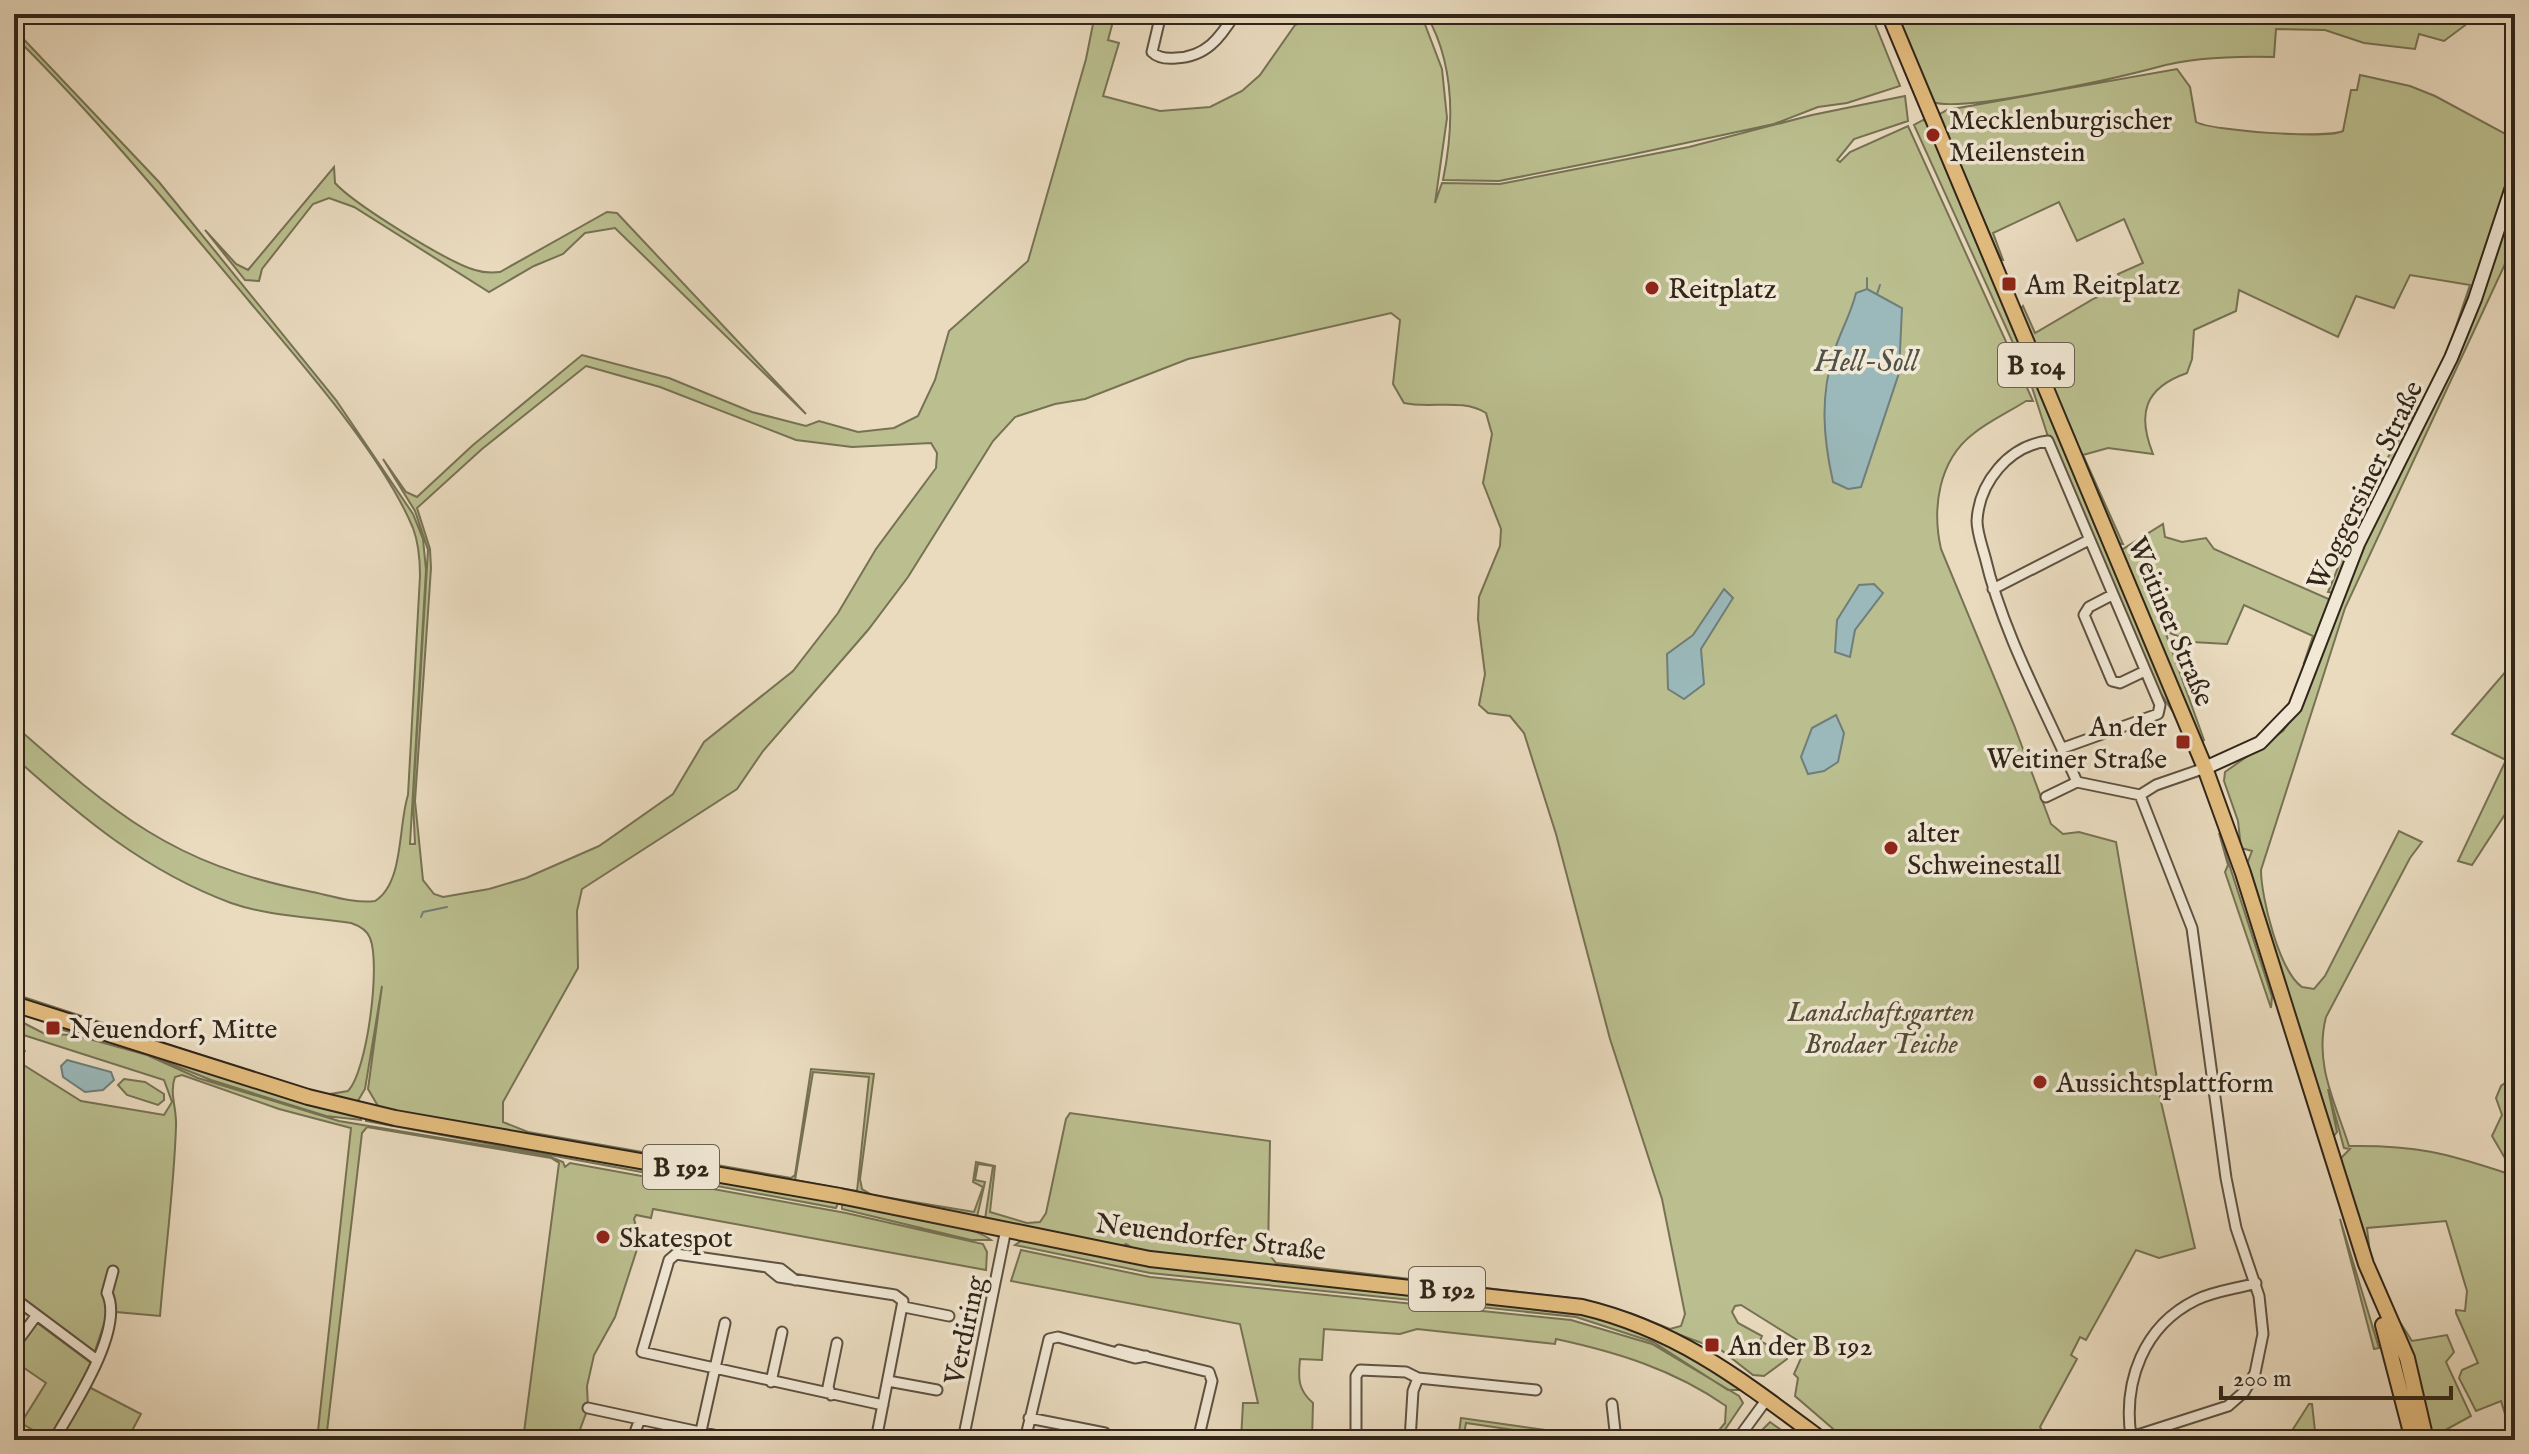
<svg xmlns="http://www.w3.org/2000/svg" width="2529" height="1454" font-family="'IM FELL English',serif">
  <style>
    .green { fill: #bbbf8f; stroke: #767254; stroke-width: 2; fill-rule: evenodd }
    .water { fill: #9bb9bb; stroke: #707e7a; stroke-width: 2 }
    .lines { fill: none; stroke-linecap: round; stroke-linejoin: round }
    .stream { stroke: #707e7a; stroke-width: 2 }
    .minor-casing { stroke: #5e5242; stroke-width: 13 }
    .secondary-casing { stroke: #302519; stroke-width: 16 }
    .primary-casing { stroke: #302519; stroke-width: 18 }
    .minor { stroke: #f1e8d5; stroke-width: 9 }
    .secondary { stroke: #f1e8d5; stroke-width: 12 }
    .primary { stroke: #e5be80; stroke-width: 14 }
    .poi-dot { fill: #8f2418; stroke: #f1e8d5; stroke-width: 3 }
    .labels { text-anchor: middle; stroke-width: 7; stroke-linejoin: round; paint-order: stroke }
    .shield { fill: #f1e8d5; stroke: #6a6051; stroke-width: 2 }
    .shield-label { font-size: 26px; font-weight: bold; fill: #302519 }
    .poi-label { font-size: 28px; fill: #302519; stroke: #f1e8d5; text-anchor: start }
    .street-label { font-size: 28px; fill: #302519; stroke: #f1e8d5 }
    .park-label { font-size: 28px; font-style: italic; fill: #534c36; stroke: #f1e8d5 }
    .water-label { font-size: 30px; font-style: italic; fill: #50514a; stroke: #f1e8d5 }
  </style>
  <rect width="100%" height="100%" fill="#eadbbf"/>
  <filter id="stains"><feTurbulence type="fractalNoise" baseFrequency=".0025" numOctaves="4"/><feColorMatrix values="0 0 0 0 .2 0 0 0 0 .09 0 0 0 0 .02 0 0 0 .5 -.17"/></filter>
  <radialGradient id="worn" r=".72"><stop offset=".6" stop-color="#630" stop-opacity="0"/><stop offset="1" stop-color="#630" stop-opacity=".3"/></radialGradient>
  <path class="green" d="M1095 14H1115L1108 40 1119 43 1103 96 1160 111 1210 107 1242 91 1260 75 1295 25 1323 14H1421L1442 69 1447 118 1435 203 1442 183 1500 184 1689 147 1812 115 1905 96 1908 121 1854 139 1837 160 1840 162 1850 152 1908 126 2033 401H2026C2009 412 1989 421 1973 434 1938 461 1932 509 1941 549L2014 725 2051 824 2063 834 2079 832 2116 842 2161 1102 2195 1248 2159 1258 2136 1250 2086 1340 2080 1337 2071 1355 2077 1359 2040 1427 2048 1440H1846L1795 1396 1798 1378 1794 1374 1802 1356 1797 1340 1741 1305 1735 1306 1732 1312 1738 1323 1762 1336 1760 1341 1771 1347 1779 1337 1788 1343 1787 1359 1764 1376 1753 1375 1712 1343 1707 1345 1632 1317 1136 1250 1126 1244 1121 1247 985 1219 993 1166 978 1164 975 1180 985 1182 977 1217 845 1193 844 1189 857 1191 869 1077 813 1072 795 1180 839 1188 838 1192 371 1109 378 1106 368 1089 382 986 365 1089 356 1104 351 1105 14 998V994L324 1095 348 1091C367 1072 381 964 370 938 367 930 360 926 351 923 312 917 268 916 231 903 145 871 81 817 14 757V725C115 814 172 864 308 891 329 895 354 904 375 901 404 883 398 826 408 795L420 576C420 559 419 544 413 528 382 454 301 363 249 301 173 210 98 119 14 36V29L159 182 336 400 413 514 423 539 426 570 410 844H415L413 800 428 550 415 511 383 459 406 492 417 497 473 445 582 355 669 378 752 412 806 426 819 421 858 432 894 428 918 416 935 380 949 331 1028 261 1086 59ZM1391 313 1400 320 1393 384 1404 403C1430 409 1462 398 1486 413L1492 434 1483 483 1501 529 1500 546 1479 597 1478 619 1485 674 1479 705 1488 713 1510 716 1524 733 1556 834 1610 1039 1662 1199 1685 1314 1681 1326 1670 1329 1633 1314 1571 1298 1276 1263 1268 1253 1270 1141 1070 1113 1066 1119 1046 1213 1040 1222 1027 1223 990 1212 995 1166 976 1162 973 1182 983 1187 974 1212 872 1195 862 1189 860 1179 874 1074 811 1069 795 1175 791 1178 528 1132 503 1122V1102L578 968 577 911 582 889 737 789 763 751 868 630 908 577 993 441 1015 417 1055 404 1085 399 1188 359ZM586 366 660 387 796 440 852 447 931 443 937 453 936 468 876 549 838 613 793 671 704 742 673 794 599 846 526 878 489 889 443 897 434 894 423 880 415 801 431 568 430 549 417 508 482 449Z
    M1426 14H1871L1900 86 1847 103 1818 107 1774 124 1625 156 1499 181 1443 180C1454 126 1455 64 1426 14Z
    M1895 14H2480L2444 41 2419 34 2415 49 2364 43 2325 30 2276 29 2274 57C2236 56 2194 57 2158 67 2121 77 1962 113 1933 102Z
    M2177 69 2190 87 2196 122C2212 131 2326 139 2343 131L2351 90H2357L2360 75 2410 86 2435 96 2515 139C2515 210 2477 286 2448 350L2470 285 2410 275 2394 308 2356 296 2338 337 2239 290 2236 311 2194 330 2192 359 2187 373C2144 388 2137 414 2153 454L2108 448 2083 455 2123 544 2116 543 2020 310 2023 306 2035 333 2095 298 2123 288 2118 274 2143 263 2124 219 2077 241 2059 202 1993 233 2003 260H2001L1939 120 1940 114 1947 110Z
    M1923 120 1927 121 2033 373 2028 376 1914 125Z
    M334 167 335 183C354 204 447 262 475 270 484 273 491 273 500 272L607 212 617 213 806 414 615 228 585 233 563 254 534 266 489 292 354 207 329 198 313 204 262 269 259 281 245 280 205 230 236 264 248 270Z
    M2515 194V251L2505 264 2345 608 2261 870C2261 897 2279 971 2302 987L2314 989 2325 976 2399 831 2422 842 2410 858 2326 1017C2314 1064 2335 1102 2349 1146 2416 1145 2446 1153 2509 1174V1165L2492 1136 2502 1115 2496 1098 2501 1086 2515 1076 2513 1440 2501 1401 2476 1411 2459 1378 2462 1370 2478 1363 2456 1313V1310L2465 1311 2467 1291 2446 1221 2367 1228 2371 1262 2338 1161 2350 1149 2344 1148 2328 1089 2337 1132 2333 1137 2247 864 2252 851 2241 848 2238 821 2224 781 2225 772 2283 731 2305 699 2362 545 2480 300Z
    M2036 375 2168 687 2173 712 2150 677 2052 449 2029 378Z
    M2431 386 2334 593 2328 592 2373 482Z
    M2163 524 2165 537 2182 542 2206 538 2214 549 2331 600 2307 663H2304L2313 636 2244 605 2227 644 2192 642 2165 631 2204 740 2201 742 2120 551Z
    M2515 655V799L2472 865 2458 861 2506 760 2452 734 2508 669Z
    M2219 833 2272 997 2271 1008 2225 872 2228 865Z
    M14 1018 45 1034 75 1035 147 1055 198 1078 339 1121 548 1156 563 1162 565 1167 570 1163 846 1213 983 1244 987 1252 986 1270 653 1209 651 1218 636 1215 634 1219 640 1240 615 1317 594 1355 587 1386 588 1408 576 1440H523L559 1163 551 1158 367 1127 362 1133 326 1440H317L351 1128 279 1109 182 1075 175 1077C169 1093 177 1109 176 1126 174 1190 165 1253 160 1316L116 1312 109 1274 110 1306 94 1354 14 1294V1059L81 1101 164 1115 172 1102 164 1080 14 1032Z
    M55 1028 79 1031 361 1117V1120L326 1116 211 1080 129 1047Z
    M124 1079 145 1082 164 1094V1100L158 1105 127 1095 118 1085Z
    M366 1118 839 1201 836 1208 366 1121Z
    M842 1202C871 1207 973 1224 991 1240H971L842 1209Z
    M2340 1219 2379 1348 2374 1349Z
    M1021 1241 1579 1311 1669 1341 1743 1390H1728L1653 1342 1576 1317 1150 1273 1015 1245Z
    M1021 1250 1150 1277 1571 1320 1652 1344 1739 1396 1743 1403 1718 1440H1711L1725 1423 1726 1406C1673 1369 1616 1352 1556 1339L1555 1344 1417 1329 1400 1334 1324 1329 1322 1360 1300 1359C1298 1379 1298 1390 1313 1403L1312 1440H1241L1243 1403H1258L1240 1324 1011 1281Z
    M2387 1302 2412 1341 2447 1335 2454 1352 2446 1362 2471 1416 2438 1434 2440 1440H2434Z
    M36 1322 91 1363 50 1440 21 1423 46 1383 14 1361V1353Z
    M87 1386 141 1414 127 1440H86L64 1428Z
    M2309 1404H2312L2316 1440H2286Z
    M1461 1418 1588 1436 1583 1440 1466 1423 1463 1440H1458Z
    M1770 1422 1795 1440H1752Z"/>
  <path class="water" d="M1867 289 1902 308 1899 373 1861 487 1848 489 1833 482C1823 437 1820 396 1834 352 1840 332 1851 314 1856 293Z
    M1874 584 1883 593 1855 630 1850 657 1835 652 1837 620 1859 585Z
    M1724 589 1733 598 1701 649 1704 684 1684 699 1668 689 1667 654 1693 635Z
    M1836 715 1844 733 1838 762 1824 771 1808 774 1801 757 1812 728Z
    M67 1060 111 1072 114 1080 103 1090 85 1092 63 1077 61 1066Z"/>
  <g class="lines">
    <path class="stream" d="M1867 289V278
      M1877 294 1880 285
      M421 917 423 912 447 907
      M14 1046 25 1051"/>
    <g class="minor-casing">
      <path id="minor" d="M1161 14 1152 52C1158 58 1166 59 1176 58 1206 57 1220 38 1235 14
        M1993 589 2087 541
        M2112 595 2089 607 2084 615 2112 681 2120 683 2145 671
        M2063 748 2158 714 2160 705 2048 441C2008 446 1979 483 1977 521 1977 532 1982 546 1985 557 2003 634 2045 709 2077 782L2140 795
        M2140 795 2156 785 2205 768
        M2046 797 2077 782
        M768 1268 779 1277 895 1295 903 1301 876 1440
        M795 1280 781 1269 676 1254 669 1260 642 1352 883 1405
        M14 1298 97 1360
        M904 1307 949 1316
        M14 1346 36 1316
        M1119 1350 1209 1372 1212 1381 1198 1440
        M888 1381 937 1390
        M771 1382 782 1332
        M831 1395 828 1387 837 1343
        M1612 1404 1616 1440
        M588 1408 737 1440
        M1029 1418 1105 1433
        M2131 1437C2123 1382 2143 1326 2196 1300 2214 1291 2236 1289 2256 1283
        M54 1440C73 1407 125 1329 107 1293L113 1271
        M632 1440 640 1419
        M699 1440 725 1323
        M963 1440 1006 1229
        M1025 1440 1049 1339 1058 1337 1135 1358 1146 1356
        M1356 1440V1376L1360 1370 1406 1372 1418 1378
        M1410 1440 1413 1391 1418 1378 1536 1390
        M1737 1440 1767 1399
        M2122 1440 2228 1406 2244 1392 2255 1373 2263 1334 2259 1296 2236 1228 2226 1178 2192 928 2140 795"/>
    </g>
    <g class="secondary-casing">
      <path id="secondary" d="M2205 768 2260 743 2295 707 2358 544 2451 358 2475 299 2515 178"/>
    </g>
    <g class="primary-casing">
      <path id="primary" d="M1889 14 2205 768 2243 873 2366 1264 2407 1358 2426 1440
        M14 1004 308 1097 395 1118 840 1196 1150 1259 1582 1307C1679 1330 1744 1382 1822 1440
        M2383 1325 2413 1440"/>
    </g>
    <use href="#minor" class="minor"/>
    <use href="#secondary" class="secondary"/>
    <use href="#primary" class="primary"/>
  </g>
  <g class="poi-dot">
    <circle cx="1933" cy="135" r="8"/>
    <rect x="2001" y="276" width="16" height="16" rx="4"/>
    <circle cx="1652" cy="288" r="8"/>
    <rect x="2175" y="734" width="16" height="16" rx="4"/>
    <circle cx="1891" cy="848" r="8"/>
    <rect x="45" y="1020" width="16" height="16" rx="4"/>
    <circle cx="2040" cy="1082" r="8"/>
    <circle cx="603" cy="1237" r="8"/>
    <rect x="1704" y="1337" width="16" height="16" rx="4"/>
  </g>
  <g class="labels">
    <g class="shield">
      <rect x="1998" y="343" width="76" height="44" rx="6"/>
      <rect x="643" y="1145" width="76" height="44" rx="6"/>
      <rect x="1409" y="1267" width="76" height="44" rx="6"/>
    </g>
    <g class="shield-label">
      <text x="2036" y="374">B 104</text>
      <text x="681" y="1176">B 192</text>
      <text x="1447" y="1298">B 192</text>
    </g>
    <g class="poi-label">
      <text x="1949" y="129">Mecklenburgischer<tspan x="1949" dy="32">Meilenstein</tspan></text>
      <text x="2025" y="294">Am Reitplatz</text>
      <text x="1668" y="298">Reitplatz</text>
      <text x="2167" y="736" text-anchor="end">An der<tspan x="2167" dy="32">Weitiner Straße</tspan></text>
      <text x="1907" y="842">alter<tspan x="1907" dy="32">Schweinestall</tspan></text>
      <text x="69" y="1038">Neuendorf, Mitte</text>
      <text x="2056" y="1092">Aussichtsplattform</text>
      <text x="619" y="1247">Skatespot</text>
      <text x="1728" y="1355">An der B 192</text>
    </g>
    <g class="street-label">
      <text transform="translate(2364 485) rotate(-64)" y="10">Woggersiner Straße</text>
      <text transform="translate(2172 621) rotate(67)" y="10">Weitiner Straße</text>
      <text transform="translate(1211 1236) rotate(7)" y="10">Neuendorfer Straße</text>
      <text transform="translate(964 1330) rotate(-78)" y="10">Verdiring</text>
    </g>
    <g class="park-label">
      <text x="1881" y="1021">Landschaftsgarten<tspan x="1881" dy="32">Brodaer Teiche</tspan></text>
    </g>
    <g class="water-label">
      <text x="1866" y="371">Hell-Soll</text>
    </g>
  </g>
  <rect width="2529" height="1454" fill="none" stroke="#eadbbf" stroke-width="48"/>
  <rect x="16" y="16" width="2497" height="1422" fill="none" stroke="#302519" stroke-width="4"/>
  <rect x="24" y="24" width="2481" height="1406" fill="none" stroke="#302519" stroke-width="2"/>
  <path d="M2221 1386v12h230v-12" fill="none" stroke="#302519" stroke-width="4"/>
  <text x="2233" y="1386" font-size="24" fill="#302519" stroke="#f1e8d5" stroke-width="6" paint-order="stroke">200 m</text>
  <rect width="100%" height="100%" filter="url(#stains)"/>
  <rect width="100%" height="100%" fill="url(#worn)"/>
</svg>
